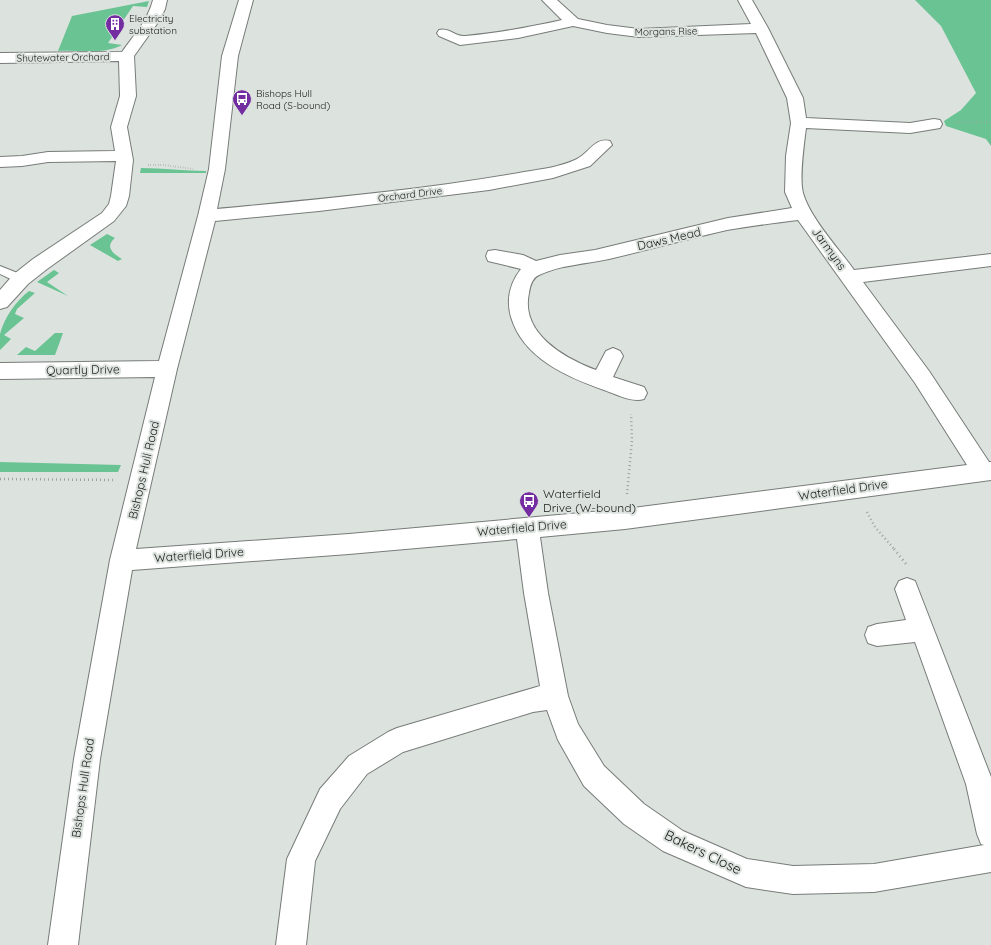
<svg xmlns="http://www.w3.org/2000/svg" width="991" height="945" font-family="Quicksand,sans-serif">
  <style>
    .green { fill: #69c392 }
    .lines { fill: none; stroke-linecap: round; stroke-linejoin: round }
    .lane-casing { stroke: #777c79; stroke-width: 2 }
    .street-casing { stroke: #777c79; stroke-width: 2 }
    .path-far2 { stroke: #9ea3a0; stroke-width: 2; stroke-dasharray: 0.5 2; stroke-linecap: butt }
    .path-far1 { stroke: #9ea3a0; stroke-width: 2.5; stroke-dasharray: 1 3; stroke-linecap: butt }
    .path { stroke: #9ea3a0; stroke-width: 3; stroke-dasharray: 1 3.5; stroke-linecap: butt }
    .lane { fill: #fff; fill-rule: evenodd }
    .street { fill: #fff; fill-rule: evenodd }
    .labels { text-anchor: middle; stroke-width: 4; stroke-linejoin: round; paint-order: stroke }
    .far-poi-label { font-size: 10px; fill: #1a1c1b; stroke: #dce2de; text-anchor: start }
    .far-street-label { font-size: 10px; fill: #1a1c1b; stroke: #dce2de }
    .street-label { font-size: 12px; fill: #1a1c1b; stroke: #dce2de }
    .poi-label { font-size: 12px; fill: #1a1c1b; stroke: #dce2de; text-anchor: start }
    .near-street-label { font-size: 14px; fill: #1a1c1b; stroke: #dce2de }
  </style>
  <rect width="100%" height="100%" fill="#dce2de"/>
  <path class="green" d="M915 0H991V146L986 139 946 126 944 121 961 110 976 93 941 26Z
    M149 1 147 7 133 6 108 43 122 45C104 55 77 50 58 51L72 16Z
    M141 168C163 168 184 171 206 171V173H140Z
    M107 234 115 238C104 247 114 254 122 259L118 261 90 245Z
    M54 270 59 273 47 282 68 296 37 282Z
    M29 291 35 293 17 309 15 314 24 318 4 335 11 339 0 350C0 345 0 338 0 334 4 318 16 301 29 291Z
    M55 333H63L55 355H17L26 347 35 351Z
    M0 462 121 465 118 472H0Z"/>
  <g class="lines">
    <g class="lane-casing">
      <path id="lane" d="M0 266 25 276 27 279 25 282H17L0 274Z"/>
    </g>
    <g class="street-casing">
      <path id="street" d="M153 0H167L165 9 159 21 134 56 136 96 127 127 133 160 129 196 126 206 114 221 47 269 28 284 7 307 0 309V290L14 274 33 259 102 213 109 204 111 196 116 161 48 162 22 166 0 167V157L22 156 48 152 115 151 111 127 120 96 119 61 0 63V53L122 52C134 35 148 20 153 0Z
        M239 0H253L238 56 225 169 217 209C320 199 423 190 524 172 542 169 561 167 577 159 589 153 595 137 610 141L612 145 590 166 553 178 489 190 319 211 215 221 177 369 136 549 349 534 625 509 967 465 915 383 798 220C774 223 750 226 727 230 687 239 648 250 609 259 586 264 560 265 539 275 532 278 530 286 529 293 520 333 564 358 596 370L606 351 613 348 620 351 623 356 613 377 644 387 647 393 644 399C632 403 616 394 604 390 567 377 523 358 511 317 506 299 510 283 521 269L488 261 486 256 488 251 495 250 523 255 536 261 560 255 595 250 728 218 792 208 785 192 786 156 791 123 787 98 756 33 639 37 607 33 573 26 518 38 460 45 439 36 437 33 439 30C449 27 455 37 465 36 498 33 530 27 562 20L542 0H557L578 19 607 25 639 29 751 24 738 0H752L768 28 803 98 806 118 910 123 934 119 940 120 942 124 940 128 910 133 806 128C804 144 799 178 803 193 810 218 839 249 854 270L991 254V266L863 282 929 371 989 462H991V480L625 529 540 537 548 593 568 696 578 724 604 766 644 804 683 831 747 859 793 866 874 864 984 845 981 844 977 834 966 784 915 642 877 646 868 643 865 635 868 627 877 624 906 620 895 589 899 581 907 578 915 581 991 777V872L874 892 793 894 746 887 663 851 624 824 584 786 558 740 547 710 533 712 403 752 367 774 340 809 315 861 306 945H276L287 859 320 789 349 756 388 732 397 728 540 686 524 593 517 539 349 554 132 570 100 759 78 945H48L74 759 110 560 155 377 0 379V363L159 361 198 216 209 169 222 56Z"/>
    </g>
    <path class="path-far2" d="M954 122H991
      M148 165H164L193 169"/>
    <path class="path-far1" d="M0 479 115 480
      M627 494 632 440 631 414
      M867 512 875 527 895 550"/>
    <path class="path" d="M894 549 906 564"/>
    <use href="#lane" class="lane"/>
    <use href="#street" class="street"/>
  </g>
  <defs>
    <g id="building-pin" transform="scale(1)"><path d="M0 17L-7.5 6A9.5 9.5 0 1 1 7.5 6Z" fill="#732da1" stroke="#dce2de"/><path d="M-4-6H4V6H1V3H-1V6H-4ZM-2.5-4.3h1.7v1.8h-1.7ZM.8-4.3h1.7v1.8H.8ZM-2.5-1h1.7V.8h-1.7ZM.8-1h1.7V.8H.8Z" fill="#fff"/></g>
    <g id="bus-pin" transform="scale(1)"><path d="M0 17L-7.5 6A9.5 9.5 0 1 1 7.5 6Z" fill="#732da1" stroke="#dce2de"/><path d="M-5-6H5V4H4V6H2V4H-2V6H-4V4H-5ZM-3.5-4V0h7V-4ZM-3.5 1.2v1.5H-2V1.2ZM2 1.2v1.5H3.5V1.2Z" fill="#fff"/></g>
  </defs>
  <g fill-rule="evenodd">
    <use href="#building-pin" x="115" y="24"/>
    <use href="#bus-pin" x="242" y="99"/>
    <use href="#bus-pin" x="529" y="501"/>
  </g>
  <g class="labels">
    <g class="far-poi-label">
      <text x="129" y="22">Electricity<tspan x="129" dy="12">substation</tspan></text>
      <text x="256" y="97">Bishops Hull<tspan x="256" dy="12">Road (S-bound)</tspan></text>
    </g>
    <g class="far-street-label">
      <text transform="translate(666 31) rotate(-1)" y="4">Morgans Rise</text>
      <text transform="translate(63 57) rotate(-1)" y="4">Shutewater Orchard</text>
      <text transform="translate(410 194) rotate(-7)" y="4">Orchard Drive</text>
    </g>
    <g class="street-label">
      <text transform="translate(669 239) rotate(-13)" y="4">Daws Mead</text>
      <text transform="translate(829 249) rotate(54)" y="4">Jarmyns</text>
      <text transform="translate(83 370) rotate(-1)" y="4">Quartly Drive</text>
      <text transform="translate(144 470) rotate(-77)" y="4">Bishops Hull Road</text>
      <text transform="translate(843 490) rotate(-8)" y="4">Waterfield Drive</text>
      <text transform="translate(522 528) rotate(-5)" y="4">Waterfield Drive</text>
      <text transform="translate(199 555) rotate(-4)" y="4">Waterfield Drive</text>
      <text transform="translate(83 788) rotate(-82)" y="4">Bishops Hull Road</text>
    </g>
    <g class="poi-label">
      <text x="543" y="498">Waterfield<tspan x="543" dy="14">Drive (W-bound)</tspan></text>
    </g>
    <g class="near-street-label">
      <text transform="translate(703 852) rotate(26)" y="5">Bakers Close</text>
    </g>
  </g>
</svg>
